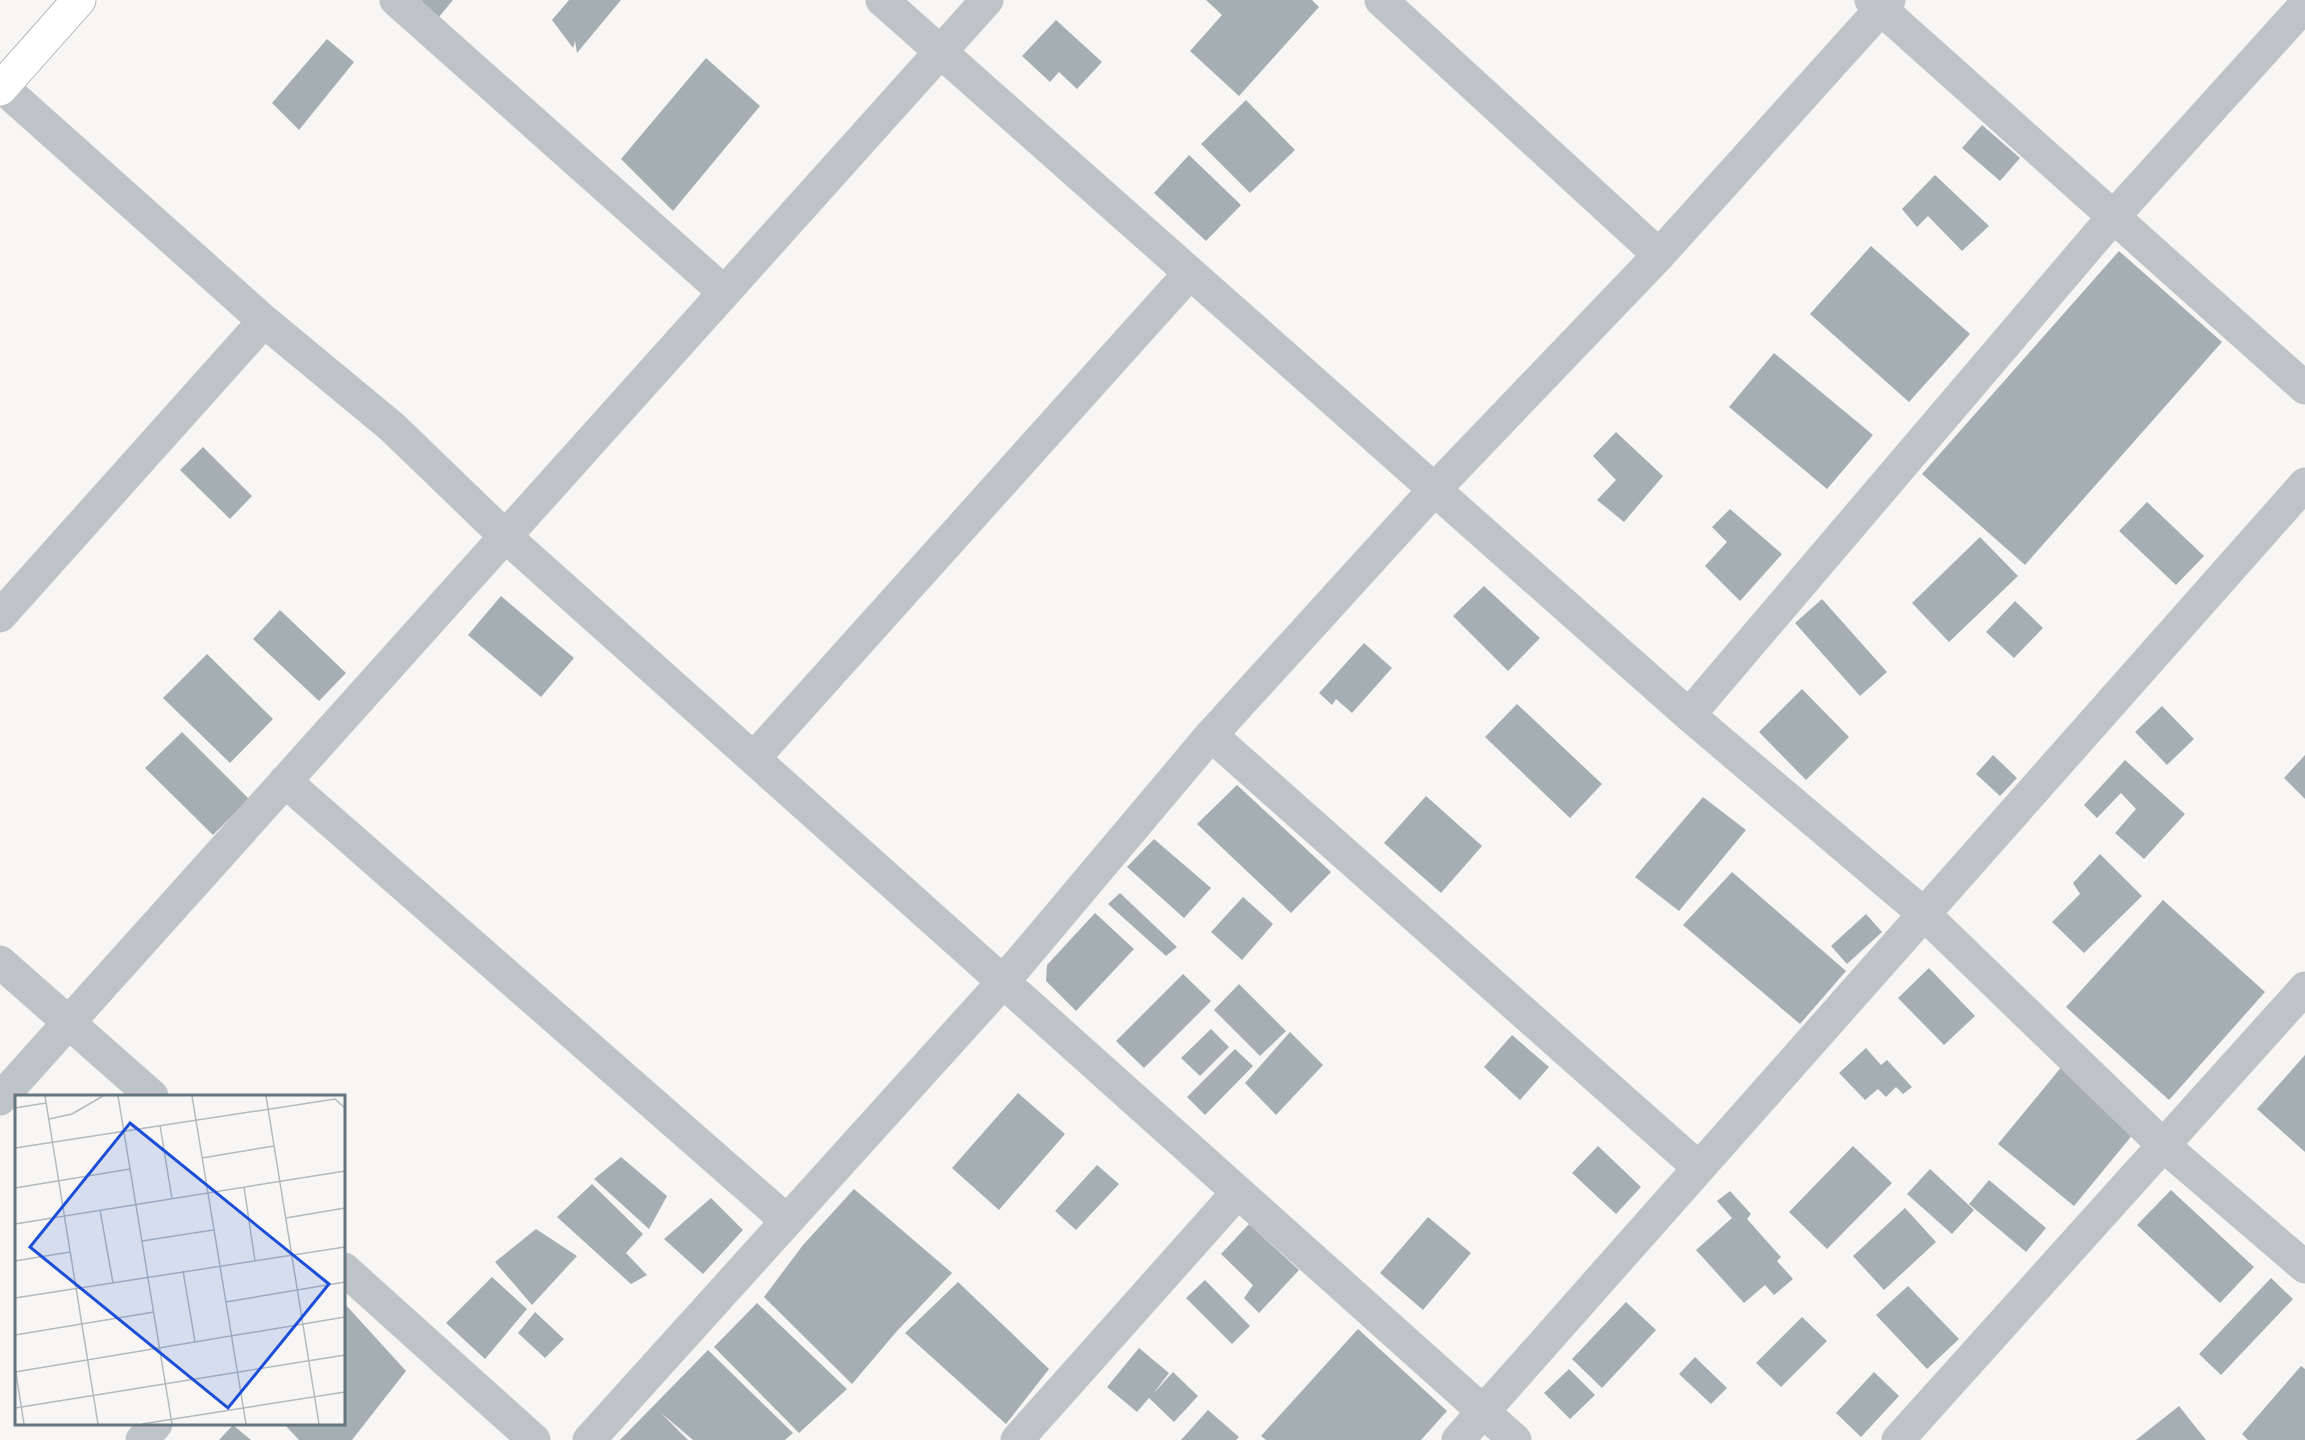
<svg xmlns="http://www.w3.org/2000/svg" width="2305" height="1440" font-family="'Open Sans',sans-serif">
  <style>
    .building { fill: #a5afb3 }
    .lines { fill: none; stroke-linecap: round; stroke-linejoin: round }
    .secondary-casing { stroke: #b0b7ba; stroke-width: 35 }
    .street { stroke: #bdc3c6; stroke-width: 33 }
    .secondary { stroke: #fff; stroke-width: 33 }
    .inset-road { fill: none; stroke: #b3babe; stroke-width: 1.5 }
    .view { fill: #1d4ed8; fill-opacity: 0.15; stroke: #1d4ed8; stroke-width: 3 }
    .inset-edge { fill: none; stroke: #63757e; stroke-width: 3 }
  </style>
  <rect width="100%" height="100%" fill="#f7f6f4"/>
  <path class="building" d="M422 0H453L439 17 419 3Z
    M569 0H621L577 53 575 41 573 48 552 20Z
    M1206 0H1312L1319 7 1239 96 1190 51 1222 15Z
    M1056 20 1102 62 1077 89 1059 72 1050 82 1022 56Z
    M327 39 354 62 299 130 272 103Z
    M706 58 760 106 673 211 621 159Z
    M1246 100 1295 150 1250 193 1201 144Z
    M1982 125 2020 158 2000 181 1962 148Z
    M1189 155 1241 205 1206 241 1154 193Z
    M1935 175 1989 226 1962 251 1928 216 1917 227 1902 209Z
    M1871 246 1970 334 1909 402 1810 314Z
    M2119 251 2222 342 2025 565 1922 474Z
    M1774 353 1873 435 1827 489 1729 407Z
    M1616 432 1663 476 1624 522 1597 500 1616 480 1593 456Z
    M203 447 252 496 230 519 180 470Z
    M2147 502 2204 556 2176 585 2119 531Z
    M1730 509 1782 554 1740 601 1705 566 1727 542 1712 527Z
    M1980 537 2018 576 1949 642 1912 603Z
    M1484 586 1540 638 1508 671 1453 616Z
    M501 596 574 658 541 697 468 635Z
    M1822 599 1887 672 1860 696 1795 623Z
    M2015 601 2043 628 2014 658 1986 632Z
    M280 610 346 673 319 701 253 639Z
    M1364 643 1392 668 1352 713 1336 699 1332 705 1319 693Z
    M207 654 273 719 230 763 163 698Z
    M1802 689 1849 737 1806 780 1759 732Z
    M1517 704 1602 784 1570 818 1485 737Z
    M2162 706 2194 739 2167 765 2135 732Z
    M182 732 249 799 213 835 145 768Z
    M1993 755 2017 778 2000 796 1976 774Z
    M2305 755V799L2284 778Z
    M2125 760 2185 814 2144 859 2115 833 2136 809 2121 793 2097 818 2084 805Z
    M1237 785 1331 872 1291 913 1197 824Z
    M1426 796 1482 846 1441 893 1384 843Z
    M1703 797 1746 830 1679 911 1635 877Z
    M1154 839 1211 888 1184 918 1127 867Z
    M2100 854 2142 896 2084 953 2052 922 2080 894 2073 883Z
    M1732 872 1846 971 1800 1024 1683 925Z
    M1120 893 1177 947 1166 956 1108 904Z
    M1243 897 1273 924 1242 960 1211 932Z
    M2163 900 2265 992 2169 1100 2066 1007Z
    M1095 913 1134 949 1076 1011 1046 981 1047 965Z
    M1866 914 1882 932 1847 964 1831 946Z
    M1929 968 1975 1016 1944 1045 1898 998Z
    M1183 974 1211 1001 1144 1068 1116 1041Z
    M1239 984 1286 1031 1260 1056 1214 1010Z
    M1211 1029 1229 1047 1200 1076 1181 1058Z
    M1290 1032 1323 1065 1276 1115 1245 1083Z
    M1512 1035 1549 1067 1520 1100 1484 1067Z
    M1866 1048 1881 1065 1887 1060 1912 1087 1903 1094 1896 1087 1886 1097 1878 1089 1865 1100 1839 1073Z
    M1235 1049 1253 1066 1205 1115 1187 1097Z
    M2305 1055V1152L2257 1109Z
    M2063 1065 2139 1127 2074 1206 1998 1144Z
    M1018 1093 1065 1134 999 1210 952 1168Z
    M1598 1146 1641 1187 1616 1214 1572 1173Z
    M1853 1146 1892 1183 1827 1249 1789 1212Z
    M621 1157 667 1196 649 1229 594 1179Z
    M1097 1165 1119 1184 1076 1230 1055 1211Z
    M1930 1169 1974 1210 1952 1234 1907 1194Z
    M1989 1180 2046 1228 2026 1252 1969 1204Z
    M592 1184 643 1234 626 1253 647 1275 631 1284 557 1217Z
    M854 1189 952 1273 897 1331 852 1384 764 1297 803 1245Z
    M2171 1190 2254 1267 2220 1303 2137 1225Z
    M1730 1191 1751 1214 1747 1219 1781 1257 1777 1261 1793 1279 1774 1295 1765 1285 1744 1303 1696 1250 1732 1218 1717 1201Z
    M711 1198 743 1230 703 1274 664 1239Z
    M1905 1208 1936 1242 1884 1290 1853 1256Z
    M1428 1217 1471 1253 1423 1310 1380 1273Z
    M1249 1224 1299 1270 1259 1313 1244 1298 1253 1285 1221 1254Z
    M536 1229 577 1256 532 1305 495 1262Z
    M492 1277 527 1309 485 1359 446 1323Z
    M2271 1278 2293 1299 2221 1375 2199 1354Z
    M1205 1280 1250 1326 1232 1344 1186 1298Z
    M958 1282 1049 1369 1006 1424 905 1333Z
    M1908 1286 1959 1339 1927 1369 1876 1315Z
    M1626 1302 1656 1330 1602 1388 1572 1359Z
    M344 1303 406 1371 352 1440H299L284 1424H344Z
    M757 1303 847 1389 799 1433 714 1347Z
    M535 1312 564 1339 545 1358 518 1333Z
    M1802 1317 1827 1341 1781 1387 1756 1363Z
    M1358 1329 1447 1411 1421 1440H1266L1261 1436Z
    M1139 1348 1169 1373 1153 1394 1173 1372 1198 1396 1174 1422 1149 1398 1137 1412 1107 1387Z
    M708 1350 793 1433 785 1440H693L660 1412 688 1440H620Z
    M1695 1357 1727 1388 1711 1404 1679 1374Z
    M2301 1366 2305 1369V1440H2248L2242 1434Z
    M1569 1369 1595 1395 1570 1419 1544 1393Z
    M1874 1372 1899 1396 1861 1437 1836 1413Z
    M2179 1406 2206 1440H2136Z
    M1208 1410 1239 1437 1236 1440H1181Z
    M233 1425 251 1440H219Z"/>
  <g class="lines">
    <g class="secondary-casing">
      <path id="secondary" d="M0 89 79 0"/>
    </g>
    <path class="street" d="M396 0 724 292
      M882 0 1689 715 1924 914 2164 1146 2305 1267
      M1381 0 1659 255
      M1871 0 2305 388
      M0 85 264 321 392 427 505 536 1515 1440
      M0 616 264 321
      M1689 715 2114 216 2305 5
      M1211 735 1699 1168
      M754 758 1189 274
      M285 781 787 1221
      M0 962 152 1096
      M0 1099 987 0
      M344 1269 534 1440
      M142 1440 156 1424
      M589 1440 1003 982 1211 735 1434 490 1659 255 1889 0
      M1017 1440 1238 1192
      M1458 1440 2305 484
      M1898 1440 2305 988"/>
    <use href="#secondary" class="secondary"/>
  </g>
  <g transform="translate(15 1095)">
    <rect width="330" height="330" fill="#f7f6f4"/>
    <path class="inset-road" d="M30 1 83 329M103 1 157 329M177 1 231 329M251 1 304 329M0 13 31 8M34 24 57 19 88 1M145 30 157 104M0 53 320 4 330 13M187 63 259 51M229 92 240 166M0 93 115 74M85 115 98 188M271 123 330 113M0 129 330 76M127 146 198 135M0 166 55 157M168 176 180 247M0 203 330 152M211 207 330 187M0 240 139 217M0 272 9 329M0 277 330 222M0 313 330 260M127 329 330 297"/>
    <path class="view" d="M115 28 314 189 213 313 15 152Z"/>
    <rect width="330" height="330" class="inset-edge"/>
  </g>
</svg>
